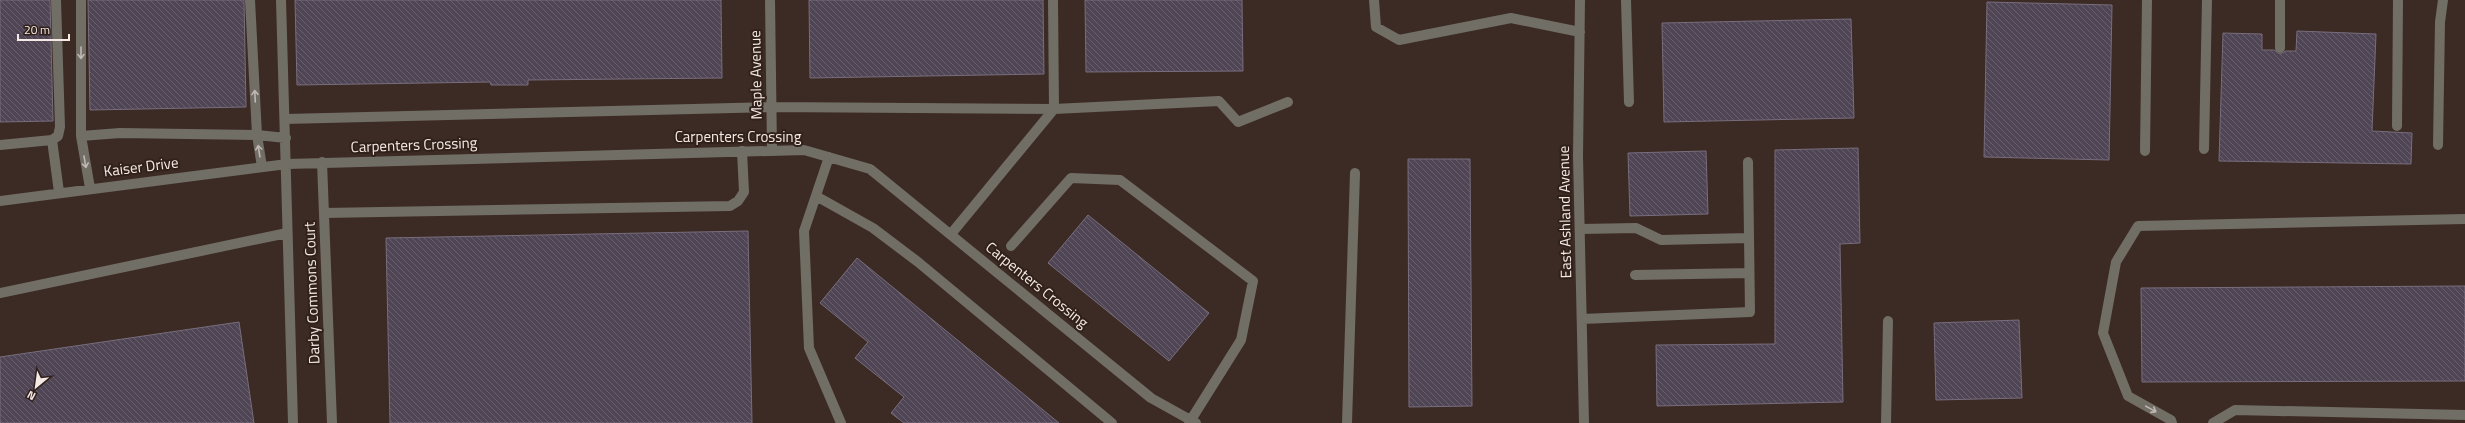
<svg xmlns="http://www.w3.org/2000/svg" width="2465" height="423" font-family="'Titillium Web',sans-serif">
  <style>
    .building { fill: url(#building-back-hatch); stroke: #786d7d }
    .lines { fill: none; stroke-linecap: round; stroke-linejoin: round }
    .minor { stroke: #716e66; stroke-width: 10 }
    .oneway { stroke: #c1b8b3 }
    .labels { text-anchor: middle; stroke-width: 4; stroke-linejoin: round; paint-order: stroke }
    .street-label { font-size: 15px; fill: #f6eae6; stroke: #31211b }
  </style>
  <defs>
    <pattern id="building-back-hatch" width="6" height="6" patternUnits="userSpaceOnUse"><rect width="6" height="6" fill="#4f4554"/><path d="M-1 5l2 2M0 0l6 6M5-1l2 2" fill="none" stroke="#69606d"/></pattern>
  </defs>
  <rect width="100%" height="100%" fill="#3c2b24"/>
  <path class="building" d="M0 0H50L53 121 0 122Z
    M88 0H244L246 107 90 110Z
    M295 0H721L722 78 528 80V85H491L490 82 297 85Z
    M809 0H1043L1044 74 810 78Z
    M1085 0H1242L1243 71 1086 72Z
    M1987 2 2112 5 2109 160 1984 157Z
    M1851 19 1854 118 1664 122 1662 23Z
    M2297 31 2376 34 2372 131 2412 133 2411 164 2219 161 2223 33 2262 34V50H2274L2280 54 2286 51H2296Z
    M1858 148 1860 243 1840 244 1843 402 1657 406 1656 345 1775 344V150Z
    M1706 151 1708 214 1630 216 1628 153Z
    M1408 159H1470L1472 406 1409 407Z
    M1088 215 1209 313 1169 361 1048 263Z
    M748 231 752 423H390L386 238Z
    M857 258 1059 423H904L891 413 904 397 855 358 868 342 820 303Z
    M2465 286V381L2142 382 2141 288Z
    M2019 320 2022 398 1936 400 1934 323Z
    M239 322 254 423H0V357Z"/>
  <g class="lines">
    <path class="minor" d="M81 0V136L90 188
      M250 0 257 135 262 167
      M281 0 293 423
      M770 0 772 149
      M1374 0 1376 27 1399 40 1511 18 1580 32
      M1580 0 1578 156 1584 423
      M1626 0 1629 102
      M2280 48V0
      M285 119 772 107 1054 109 1053 0
      M2397 126 2398 0
      M81 136 120 133 257 135 286 138
      M52 140 58 136 60 127 56 0
      M0 145 52 140 59 192
      M2438 145 2440 22 2443 0
      M2204 149 2207 0
      M2145 151 2147 0
      M829 157 804 231 809 348 841 423
      M322 162 332 423
      M816 196 873 228 918 262 1112 423
      M0 201 287 164 804 150 870 169 1151 398 1196 423
      M324 213 730 206 738 201 744 192 742 151
      M1581 229 1636 228 1661 240 1749 238
      M951 234 1054 109 1219 101 1238 122 1288 102
      M1011 246 1071 178 1120 180 1253 281 1241 340 1189 423
      M1635 275 1749 273
      M0 293 287 233
      M1582 319 1750 312 1748 162
      M1347 423 1355 173
      M1886 423 1888 321
      M2172 423 2171 420 2128 396 2103 333 2116 262 2138 226 2465 219
      M2213 423 2235 410 2465 415"/>
  </g>
  <defs><path id="oneway-shaft" d="M-6 0H5M1.5-3L5.5 0L1.5 3" fill="none" stroke-width="1.6" stroke-linecap="round" stroke-linejoin="round"/></defs>
  <g class="oneway">
    <use href="#oneway-shaft" transform="translate(81 53) rotate(90)"/>
    <use href="#oneway-shaft" transform="translate(255 96) rotate(-93)"/>
    <use href="#oneway-shaft" transform="translate(259 151) rotate(-99)"/>
    <use href="#oneway-shaft" transform="translate(85 162) rotate(80)"/>
    <use href="#oneway-shaft" transform="translate(2151 409) rotate(29)"/>
  </g>
  <g class="labels">
    <g class="street-label">
      <text transform="translate(756 75) rotate(-91)" y="5">Maple Avenue</text>
      <text x="738" y="142">Carpenters Crossing</text>
      <text transform="translate(414 145) rotate(-2)" y="5">Carpenters Crossing</text>
      <text transform="translate(141 167) rotate(-7)" y="5">Kaiser Drive</text>
      <text transform="translate(1565 212) rotate(-91)" y="5">East Ashland Avenue</text>
      <text transform="translate(1037 285) rotate(39)" y="5">Carpenters Crossing</text>
      <text transform="translate(312 293) rotate(-92)" y="5">Darby Commons Court</text>
    </g>
  </g>
  <g transform="translate(36 387) rotate(209)" stroke="#31211b" stroke-width="3" paint-order="stroke">
  <path d="M0-3L7 15L0 10L-7 15Z" fill="#f6eae6"/>
  <text y="-6" font-size="11" font-weight="bold" text-anchor="middle" fill="#f6eae6">N</text>
  </g>
  <path d="M18 34v6h51v-6" fill="none" stroke="#f6eae6" stroke-width="2"/>
  <text x="24" y="34" font-size="12" fill="#f6eae6" stroke="#31211b" stroke-width="3" paint-order="stroke">20 m</text>
</svg>
